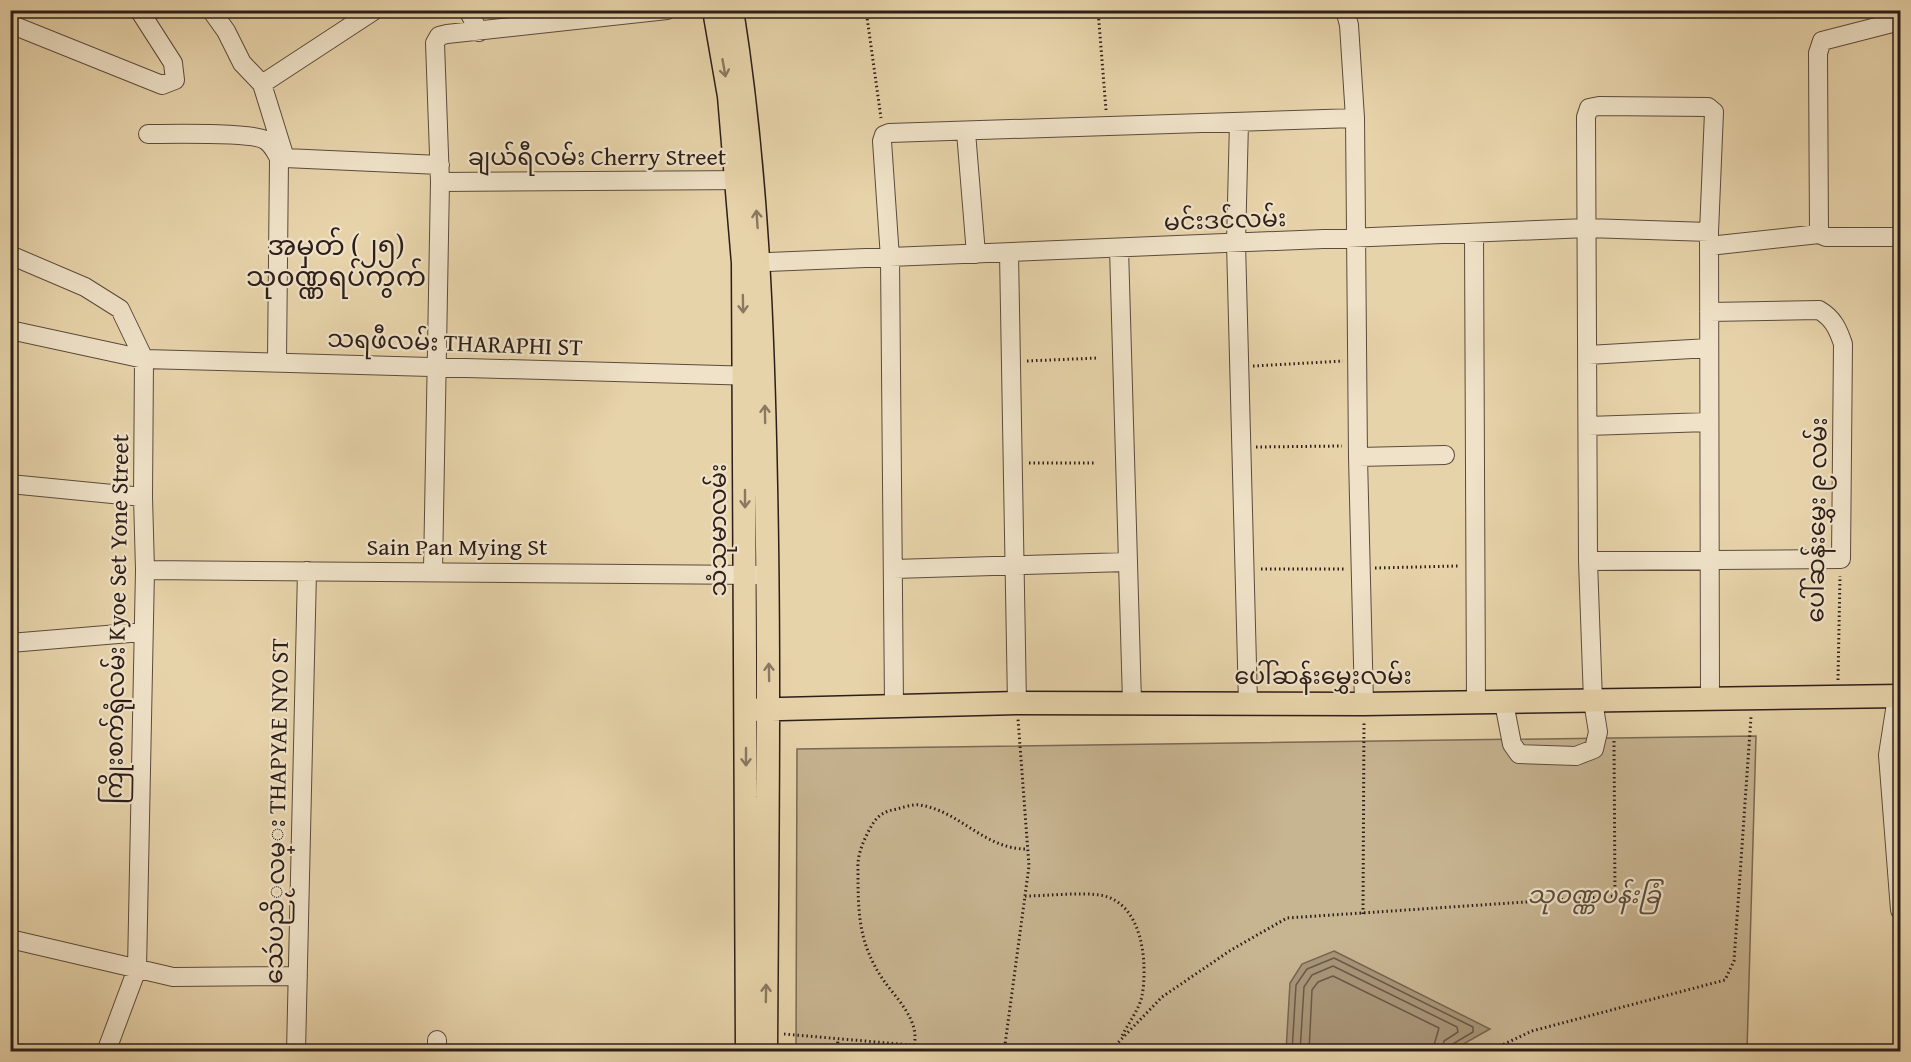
<svg xmlns="http://www.w3.org/2000/svg" width="1911" height="1062" font-family="'Gentium Book Plus','Noto Sans Myanmar',serif">
  <style>
    .green { fill: #c7b491; stroke: #7a6954; stroke-width: 1.5 }
    .water { fill: #a89578; stroke: #776552; stroke-width: 1.5 }
    .lines { fill: none; stroke-linecap: round; stroke-linejoin: round }
    .shore { stroke: #6a5a48; stroke-width: 1.5 }
    .minor-casing { stroke: #5c4b3c; stroke-width: 20 }
    .major-casing { stroke: #2d1e18; stroke-width: 25 }
    .path { stroke: #2d1e18; stroke-width: 3; stroke-dasharray: 1.5 3; stroke-linecap: butt }
    .minor { stroke: #efe2c8; stroke-width: 18 }
    .major { stroke: #e7d3aa; stroke-width: 22 }
    .oneway { stroke: #8a7861 }
    .labels { text-anchor: middle; stroke-width: 4.5; stroke-linejoin: round; paint-order: stroke }
    .street-label { font-size: 24px; fill: #2d1e18; stroke: #efe2c8 }
    .park-label { font-size: 24px; font-style: italic; fill: #5b4b3c; stroke: #efe2c8 }
    .quarter-label { font-size: 27px; fill: #2d1e18; stroke: #efe2c8 }
  </style>
  <rect width="100%" height="100%" fill="#e7d3aa"/>
  <filter id="stains"><feTurbulence type="fractalNoise" baseFrequency=".00333" numOctaves="4"/><feColorMatrix values="0 0 0 0 .2 0 0 0 0 .09 0 0 0 0 .02 0 0 0 .5 -.17"/></filter>
  <radialGradient id="worn" r=".72"><stop offset=".6" stop-color="#630" stop-opacity="0"/><stop offset="1" stop-color="#630" stop-opacity=".3"/></radialGradient>
  <path class="green" d="M1756 736 1747 1051 796 1052 797 749Z"/>
  <path class="water" d="M1334 951 1490 1029 1451 1051H1286L1290 983 1302 964Z"/>
  <g class="lines">
    <path class="shore" d="M1292 1052 1296 985 1307 969 1334 958 1473 1027V1032L1451 1045 1449 1052
      M1300 1052 1304 987 1312 975 1333 966 1457 1027 1458 1032 1444 1041 1442 1052
      M1309 1052 1312 990 1318 982 1333 976 1439 1028 1432 1052"/>
    <g class="minor-casing">
      <path id="minor" d="M211 10 226 31 242 63 262 84 285 158H279L277 361
        M468 10 479 32
        M1345 10 1349 25 1355 118 1358 457 1364 704
        M10 24 162 85 175 80 173 63 139 10
        M262 84 375 10
        M1239 122 1236 243 1248 703
        M966 132 976 254
        M148 134C167 134 252 132 265 140 272 144 275 151 279 158
        M285 158 440 165
        M440 182 750 180
        M1474 233 1476 703
        M1819 234 1818 53 1822 41 1900 21
        M1709 246 1819 234 1826 237H1900
        M1119 248 1132 702
        M1009 253 1017 703
        M10 255 85 287 120 309 144 359 143 497 145 570 137 969 106 1052
        M745 263 1587 228 1709 232
        M10 330 144 359 756 376
        M1588 355 1709 348
        M1588 426 1708 422
        M1358 457 1445 455
        M10 484 143 497
        M1588 561 1841 559 1843 344C1838 329 1833 318 1819 310L1709 312
        M894 569 1127 562
        M145 570 758 575
        M433 570 440 182 435 43 439 36 447 34 667 10
        M10 643 142 632
        M1897 697 1888 755 1900 910
        M1504 703 1512 744 1519 754 1576 756 1594 749 1598 732 1593 701 1588 561 1586 117 1589 108 1599 106 1708 107 1714 112 1709 232 1710 698
        M894 705 890 258 882 141 884 135 889 133 1355 118
        M10 939 173 977 298 976
        M296 1052 307 571
        M437 1052V1040"/>
    </g>
    <g class="major-casing">
      <path id="major" d="M714 10 729 96 743 263 747 1052
        M732 10C757 168 763 326 766 486 770 674 767 863 766 1052
        M746 710 1017 703 1364 704 1900 696"/>
    </g>
    <path class="path" d="M866 10 881 118
      M1098 10 1106 110
      M1453 10V12
      M1027 361 1098 358
      M1253 366 1343 361
      M1256 447 1342 446
      M1029 463H1094
      M1375 568 1458 566
      M1261 569H1344
      M1838 680 1840 576
      M1025 896C1049 896 1076 892 1100 895 1143 902 1148 963 1142 996 1139 1010 1127 1025 1121 1038
      M1363 914 1364 721
      M784 1034 992 1052
      M914 1045C920 1021 897 999 884 981 858 943 858 913 858 868 857 854 865 837 872 825 878 815 885 811 897 809 904 807 913 804 920 805 960 811 985 850 1028 849
      M837 1052 838 1039
      M1004 1052 1029 866 1018 719
      M1109 1052 1162 997 1231 950 1287 918 1615 896 1614 741
      M1487 1052 1532 1031 1725 980 1734 961 1751 717"/>
    <use href="#minor" class="minor"/>
    <use href="#major" class="major"/>
  </g>
  <defs><path id="oneway-shaft" d="M-6 0H5M1.5-3L5.5 0L1.5 3" fill="none" stroke-width="1.6" stroke-linecap="round" stroke-linejoin="round" transform="scale(1.5)"/></defs>
  <g class="oneway">
    <use href="#oneway-shaft" transform="translate(724 68) rotate(80)"/>
    <use href="#oneway-shaft" transform="translate(757 219) rotate(-94)"/>
    <use href="#oneway-shaft" transform="translate(743 304) rotate(89)"/>
    <use href="#oneway-shaft" transform="translate(765 414) rotate(-91)"/>
    <use href="#oneway-shaft" transform="translate(745 499) rotate(90)"/>
    <use href="#oneway-shaft" transform="translate(769 672) rotate(-91)"/>
    <use href="#oneway-shaft" transform="translate(746 757) rotate(90)"/>
    <use href="#oneway-shaft" transform="translate(766 993) rotate(-89)"/>
  </g>
  <g class="labels">
    <g class="street-label">
      <text x="597" y="165">ချယ်ရီလမ်း Cherry Street</text>
      <text transform="translate(1225 220) rotate(-2)" y="8">မင်းဒင်လမ်း</text>
      <text transform="translate(455 343) rotate(2)" y="8">သရဖီလမ်း THARAPHI ST</text>
      <text transform="translate(1817 520) rotate(-89)" y="8">ပေါ်ဆန်းမွှေး ၉ လမ်း</text>
      <text transform="translate(718 530) rotate(-90)" y="8">သံသုမာလမ်း</text>
      <text x="457" y="555">Sain Pan Mying St</text>
      <text transform="translate(117 619) rotate(-89)" y="8">ကြိုးစက်ရုံလမ်း Kyoe Set Yone Street</text>
      <text x="1323" y="684">ပေါ်ဆန်းမွှေးလမ်း</text>
      <text transform="translate(277 811) rotate(-89)" y="8">သေဴပညိႂလမ္း THAPYAE NYO ST</text>
    </g>
    <g class="park-label">
      <text x="1594" y="903">သုဝဏ္ဏပန်းခြံ</text>
    </g>
    <g class="quarter-label">
      <text x="336" y="255">အမှတ် (၂၅)<tspan x="336" dy="31">သုဝဏ္ဏရပ်ကွက်</tspan></text>
    </g>
  </g>
  <rect width="1911" height="1062" fill="none" stroke="#e7d3aa" stroke-width="36"/>
  <rect x="12" y="12" width="1887" height="1038" fill="none" stroke="#2d1e18" stroke-width="3"/>
  <rect x="18" y="18" width="1875" height="1026" fill="none" stroke="#2d1e18" stroke-width="1.5"/>
  <rect width="100%" height="100%" filter="url(#stains)"/>
  <rect width="100%" height="100%" fill="url(#worn)"/>
</svg>
